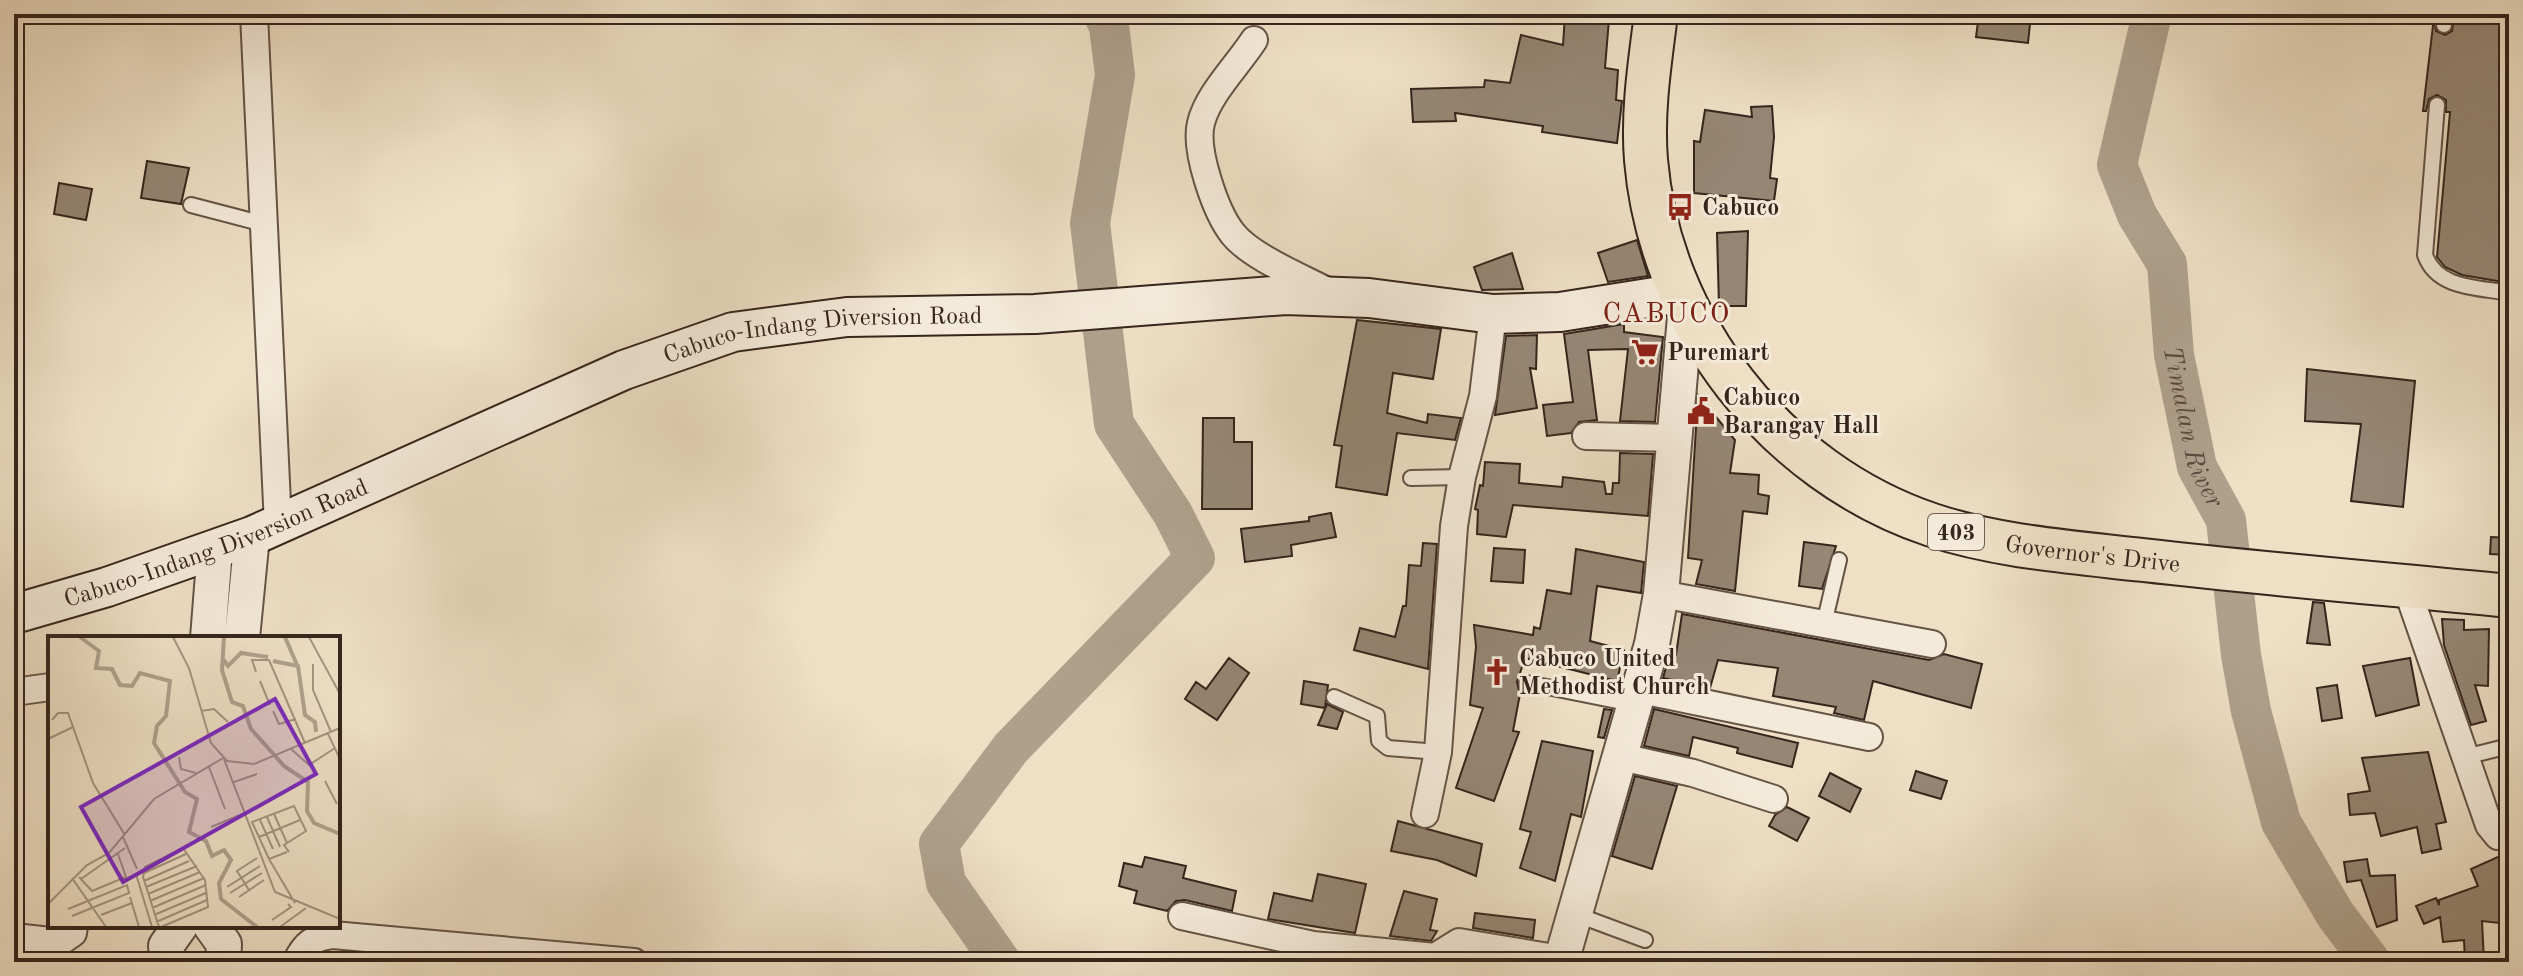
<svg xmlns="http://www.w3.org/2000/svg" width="2523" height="976" font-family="'Old Standard TT',serif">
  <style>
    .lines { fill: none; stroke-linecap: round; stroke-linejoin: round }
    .river { stroke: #afa08c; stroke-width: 40 }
    .building { fill: #968674; stroke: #36251c; stroke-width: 2 }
    .service-casing { stroke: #645446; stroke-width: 18 }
    .minor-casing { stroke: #645446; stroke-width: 30 }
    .tertiary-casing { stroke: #645446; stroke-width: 38 }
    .secondary-casing { stroke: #36251c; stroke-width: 42 }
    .primary-casing { stroke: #36251c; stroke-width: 46 }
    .service { stroke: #f4ead9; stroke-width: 14 }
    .minor { stroke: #f4ead9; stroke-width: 26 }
    .tertiary { stroke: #f4ead9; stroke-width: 34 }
    .secondary { stroke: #f4ead9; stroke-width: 38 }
    .primary { stroke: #eedfc5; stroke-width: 42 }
    .labels { text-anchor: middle; stroke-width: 6; stroke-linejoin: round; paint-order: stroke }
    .shield { fill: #f4ead9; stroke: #6f6055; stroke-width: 2 }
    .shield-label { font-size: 22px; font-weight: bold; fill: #36251c }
    .poi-label { font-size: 24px; font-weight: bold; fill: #36251c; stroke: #f4ead9; text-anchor: start }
    .street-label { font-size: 24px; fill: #36251c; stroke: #f4ead9 }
    .water-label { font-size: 26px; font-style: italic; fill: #5a4a3e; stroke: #f4ead9 }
    .quarter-label { font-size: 28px; letter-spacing: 2px; fill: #7a1f14; stroke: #f4ead9 }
    .inset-river { fill: none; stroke: #afa08c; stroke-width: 4 }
    .inset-road { fill: none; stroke: #a49581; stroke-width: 2 }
    .view { fill: #7b2cbf; fill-opacity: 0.15; stroke: #7b2cbf; stroke-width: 4 }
    .inset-edge { fill: none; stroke: #36251c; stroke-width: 4 }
  </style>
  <rect width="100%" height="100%" fill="#eedfc5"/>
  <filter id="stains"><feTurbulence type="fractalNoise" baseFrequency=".0025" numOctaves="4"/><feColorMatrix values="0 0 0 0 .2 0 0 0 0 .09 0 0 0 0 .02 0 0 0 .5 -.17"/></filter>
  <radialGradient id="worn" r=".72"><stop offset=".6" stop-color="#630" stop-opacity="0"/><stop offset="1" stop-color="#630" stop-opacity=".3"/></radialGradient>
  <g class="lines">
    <g class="river">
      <path id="s1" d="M2152 14 2117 165 2137 215 2167 264 2174 355 2197 467 2226 520 2241 655 2251 711 2281 822 2335 914 2371 962"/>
      <path d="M1001 962 946 883 939 844 1011 748 1195 558 1173 514 1114 424 1090 223 1115 75 1109 26 1103 14"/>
    </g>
  </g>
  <path class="building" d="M1979 14H2031L2028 43 1976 37Z
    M2459 14H2509V283L2462 275 2445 267 2437 257 2450 112H2446V100L2437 95 2429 99 2426 111H2423L2434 17 2436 31 2445 35 2452 31 2454 18H2458Z
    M1565 15 1609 19 1605 68 1618 70 1616 100 1622 101 1617 143 1542 132 1543 126 1455 113 1456 121 1413 122 1411 89 1484 87 1485 80 1510 83 1521 35 1563 45Z
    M1772 106 1774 137 1770 178 1777 179 1774 201 1694 193V141L1700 142 1705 110 1752 117 1751 107Z
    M147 161 189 168 181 204 141 198Z
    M59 183 92 189 86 220 54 214Z
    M1748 231 1746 306H1719L1717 233Z
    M1637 240 1648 276 1608 282 1598 253Z
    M1512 253 1523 289 1482 290 1474 267Z
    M1357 320 1441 329 1433 379 1393 373 1387 413 1427 423 1428 414 1461 418 1455 440 1397 433 1387 495 1336 487 1342 446 1334 445Z
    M1624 324V332L1663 337 1655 422 1620 421 1628 349 1588 350 1597 420 1579 422 1571 433 1547 436 1543 405 1573 402 1564 334Z
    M1537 335 1536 369 1530 368 1537 408 1495 415 1506 336Z
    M2307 369 2415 381 2403 507 2351 501 2361 424 2305 421Z
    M1698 395 1735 440 1730 473 1759 475 1758 494 1769 496 1767 514 1743 511 1735 591 1696 584 1702 560 1688 558Z
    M1203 418H1234V442H1252V509H1202Z
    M1620 453 1653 454 1648 516 1513 505 1506 537 1477 534 1478 510 1475 509 1480 485 1483 486 1485 462 1520 464 1519 483 1562 487 1563 477 1604 482 1606 494H1612L1613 483H1619Z
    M1331 513 1336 537 1291 545 1292 556 1245 562 1241 529 1309 521V517Z
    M2491 537 2509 538V555L2490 554Z
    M1804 542 1836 546 1822 589 1799 586Z
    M1423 543 1437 544 1428 669 1354 650 1360 628 1395 637 1403 606H1406L1409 565 1421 566Z
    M1494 548 1525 550 1523 583 1491 581Z
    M1576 549 1644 562 1641 593 1597 586 1590 641 1624 650 1617 681 1525 658 1517 682 1520 694 1513 731 1519 732 1494 801 1456 788 1483 708 1470 705 1476 647 1474 625 1533 635 1534 627 1540 629 1547 590 1571 594Z
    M2313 602 2324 603 2330 645 2307 643Z
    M1682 614 1929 660 1944 654 1982 664 1971 708 1873 681 1864 720 1834 713 1836 707 1773 696 1778 668 1718 660 1710 688 1663 678 1670 653 1676 655Z
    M2442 619 2464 620V630L2489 629 2488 686 2475 685 2486 721 2471 725 2444 645Z
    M1229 658 1249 673 1217 720 1185 699 1196 682 1206 689Z
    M2410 658 2419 705 2376 716 2363 666Z
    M1304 681 1328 685 1325 708 1301 704Z
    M2337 685 2342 718 2322 721 2317 688Z
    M1327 704 1343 712 1337 729 1318 725Z
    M1604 709 1612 710 1604 738 1598 737Z
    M1654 709 1798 743 1792 767 1737 753 1738 748 1693 737 1689 756 1644 746Z
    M1542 741 1593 751 1581 817 1571 814 1555 881 1520 868 1531 832 1520 829Z
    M2428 752 2446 822 2436 824 2441 849 2422 853 2417 827 2381 836 2375 813 2350 815 2348 794 2370 791 2362 758Z
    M1916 771 1947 781 1941 799 1910 790Z
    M1830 773 1861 789 1850 812 1819 796Z
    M1635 776 1677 786 1652 869 1612 856Z
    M1787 807 1809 818 1797 841 1769 826 1775 815Z
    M1398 821 1482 844 1476 876 1437 860 1391 851Z
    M2500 856 2509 875V924L2482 921 2484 962H2465L2464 940 2443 942 2440 917 2424 924 2416 906 2436 898 2439 905V900L2478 886 2471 869Z
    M1145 857 1186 866 1183 878 1236 891 1232 911 1185 900 1176 901 1167 911 1134 903 1137 891 1119 886 1124 863 1142 867Z
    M2367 859 2370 876 2395 875 2397 920 2377 927 2361 880 2347 882 2344 862Z
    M1318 874 1366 884 1355 933 1268 919 1274 893 1312 901Z
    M1404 891 1437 899 1430 930 1437 931 1431 941 1390 936Z
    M1475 913 1535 920 1533 938 1473 928Z"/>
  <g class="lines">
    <g class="service-casing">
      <path id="service" d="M2444 25V14
        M2437 105 2425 255C2437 289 2477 287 2509 293
        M191 205 264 224
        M1411 478 1462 477
        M1824 624 1839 560
        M1527 683 1637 705
        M1334 697 1377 716 1379 741 1388 748 1438 752
        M2465 757 2509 746
        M1575 914 1645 940"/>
    </g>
    <g class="minor-casing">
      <path id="minor" d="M254 14 278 525
        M1254 40C1238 65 1208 94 1201 123 1194 150 1216 213 1233 234 1251 257 1303 278 1329 292
        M1586 436 1675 438
        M2406 586 2489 825 2498 836 2509 835
        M1661 594 1932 644
        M1641 690 1869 737
        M14 692 50 687
        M1621 757 1693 773 1774 799
        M1425 814 1438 752 1454 526 1462 477 1483 396 1493 314
        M1182 916 1313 945 1435 957 1459 942 1561 959
        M14 937 60 942 73 933 74 926
        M296 962C305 944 313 937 333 935L634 962"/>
    </g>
    <g class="tertiary-casing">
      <path id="tertiary" d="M208 638 215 549
        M242 638 252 536
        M211 926 224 944 223 962
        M168 962 166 946 180 926
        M1561 962 1652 644 1661 594 1686 305"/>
    </g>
    <g class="secondary-casing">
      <g id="secondary">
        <path id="s2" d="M14 614 107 587 252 536 624 370 733 332 847 317 1035 314 1286 295 1369 298 1493 314 1560 312 1680 293"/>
      </g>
    </g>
    <g class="primary-casing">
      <g id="primary">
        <path id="s3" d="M1656 14C1650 62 1642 111 1646 160 1660 324 1776 473 1932 525 1999 547 2073 552 2143 560 2265 574 2387 584 2509 596"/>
      </g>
    </g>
    <use href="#service" class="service"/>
    <use href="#minor" class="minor"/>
    <use href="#tertiary" class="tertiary"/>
    <use href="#secondary" class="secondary"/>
    <use href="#primary" class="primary"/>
  </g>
  <defs>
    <g id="bus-bare" transform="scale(2.16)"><path d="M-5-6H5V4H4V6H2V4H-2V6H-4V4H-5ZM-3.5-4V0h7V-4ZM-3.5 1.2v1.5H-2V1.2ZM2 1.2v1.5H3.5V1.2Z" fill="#8f2418" stroke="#f4ead9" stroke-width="2.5" paint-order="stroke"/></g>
    <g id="supermarket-bare" transform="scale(2.16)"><path d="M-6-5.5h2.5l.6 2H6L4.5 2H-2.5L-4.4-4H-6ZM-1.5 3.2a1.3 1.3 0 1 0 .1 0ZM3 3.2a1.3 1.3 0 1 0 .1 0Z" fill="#8f2418" stroke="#f4ead9" stroke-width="2.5" paint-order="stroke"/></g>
    <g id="civic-bare" transform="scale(2.16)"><path d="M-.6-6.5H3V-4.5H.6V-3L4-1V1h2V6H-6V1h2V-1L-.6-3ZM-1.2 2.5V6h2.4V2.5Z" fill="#8f2418" stroke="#f4ead9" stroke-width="2.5" paint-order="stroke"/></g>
    <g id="church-bare" transform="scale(2.16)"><path d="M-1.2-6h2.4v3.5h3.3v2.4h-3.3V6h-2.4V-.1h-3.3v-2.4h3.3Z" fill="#8f2418" stroke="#f4ead9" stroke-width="2.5" paint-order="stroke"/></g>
  </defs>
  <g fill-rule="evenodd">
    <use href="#bus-bare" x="1680" y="207"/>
    <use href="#supermarket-bare" x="1645" y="352"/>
    <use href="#civic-bare" x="1701" y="411"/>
    <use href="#church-bare" x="1497" y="672"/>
  </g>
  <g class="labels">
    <rect class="shield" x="1928" y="514" width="56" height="36" rx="6"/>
    <g class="shield-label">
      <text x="1956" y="540">403</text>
    </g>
    <g class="poi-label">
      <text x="1702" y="215">Cabuco</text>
      <text x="1667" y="360">Puremart</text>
      <text x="1723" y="405">Cabuco<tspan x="1723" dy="28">Barangay Hall</tspan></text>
      <text x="1519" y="666">Cabuco United<tspan x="1519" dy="28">Methodist Church</tspan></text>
    </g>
    <g class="street-label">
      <text dy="8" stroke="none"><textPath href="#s2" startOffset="862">Cabuco-Indang Diversion Road</textPath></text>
      <text dy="8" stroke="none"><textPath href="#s2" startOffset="214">Cabuco-Indang Diversion Road</textPath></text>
      <text dy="8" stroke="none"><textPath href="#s3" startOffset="800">Governor's Drive</textPath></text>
    </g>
    <g class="water-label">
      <text dy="9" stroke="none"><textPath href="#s1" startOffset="432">Timalan River</textPath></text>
    </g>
    <g class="quarter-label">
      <text x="1667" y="322">CABUCO</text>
    </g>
  </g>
  <g transform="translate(48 636)">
    <rect width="292" height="292" fill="#eedfc5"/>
    <path class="inset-river" d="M32 1 51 15 48 32 64 33 72 49 84 50 92 37 122 45 118 80 109 90 106 107 137 156 149 163 141 196 158 205 164 220 176 214 183 224 171 247 173 263 209 291M176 1 174 34 184 66 195 70 203 93 236 130 260 146 259 175 266 187 292 198M237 1 249 29M175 23 180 30 193 17 220 21M225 25 250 30 257 79 267 86 268 96"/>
    <path class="inset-road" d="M125 1 141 32 163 107 179 125 206 128 292 92M261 1 292 58M265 28V54L283 96M208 36 204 24H221L257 107M212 45 222 69M153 75 166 73 180 86M225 75 231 88 248 83M4 84 10 77H20L45 147 77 199M280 98 292 123M0 103 25 91M243 113 261 129 287 112M131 121 133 133 148 137M176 123 227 256 292 283M161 131 177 173M277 145 289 168M186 146 209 138M226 178 239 207M219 181 232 211M212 184 225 213M163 191 194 178M75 201 89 233M211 201 252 184M239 216 221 223 247 267M221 223 204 186 246 170 258 195 236 209 241 216M96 237 138 218M88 238 104 291M31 241 44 255 78 241 70 218M24 242 58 291M33 243 77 212M96 245 141 225M98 251 149 230M179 251 212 230M201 254 189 235 209 222M182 257 214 237M100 258 152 236M82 261 91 291M191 261 216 244M102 265 156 242M0 268 39 229 61 217 106 163 175 122M104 272 158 249M20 273 79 249 81 257 24 280M53 279 84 267M106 279 158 257M224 284 243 271 240 268M108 286 159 264M111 291 95 241 97 231 135 212 157 244 160 271 113 291M232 291 258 272"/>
    <path class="view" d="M227 63 268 138 75 246 33 171Z"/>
    <rect width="292" height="292" class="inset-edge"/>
  </g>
  <rect width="2523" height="976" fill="none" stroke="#eedfc5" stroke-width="48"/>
  <rect x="16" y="16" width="2491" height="944" fill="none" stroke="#36251c" stroke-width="4"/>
  <rect x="24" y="24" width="2475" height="928" fill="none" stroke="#36251c" stroke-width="2"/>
  <rect width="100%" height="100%" filter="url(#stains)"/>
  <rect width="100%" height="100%" fill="url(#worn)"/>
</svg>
